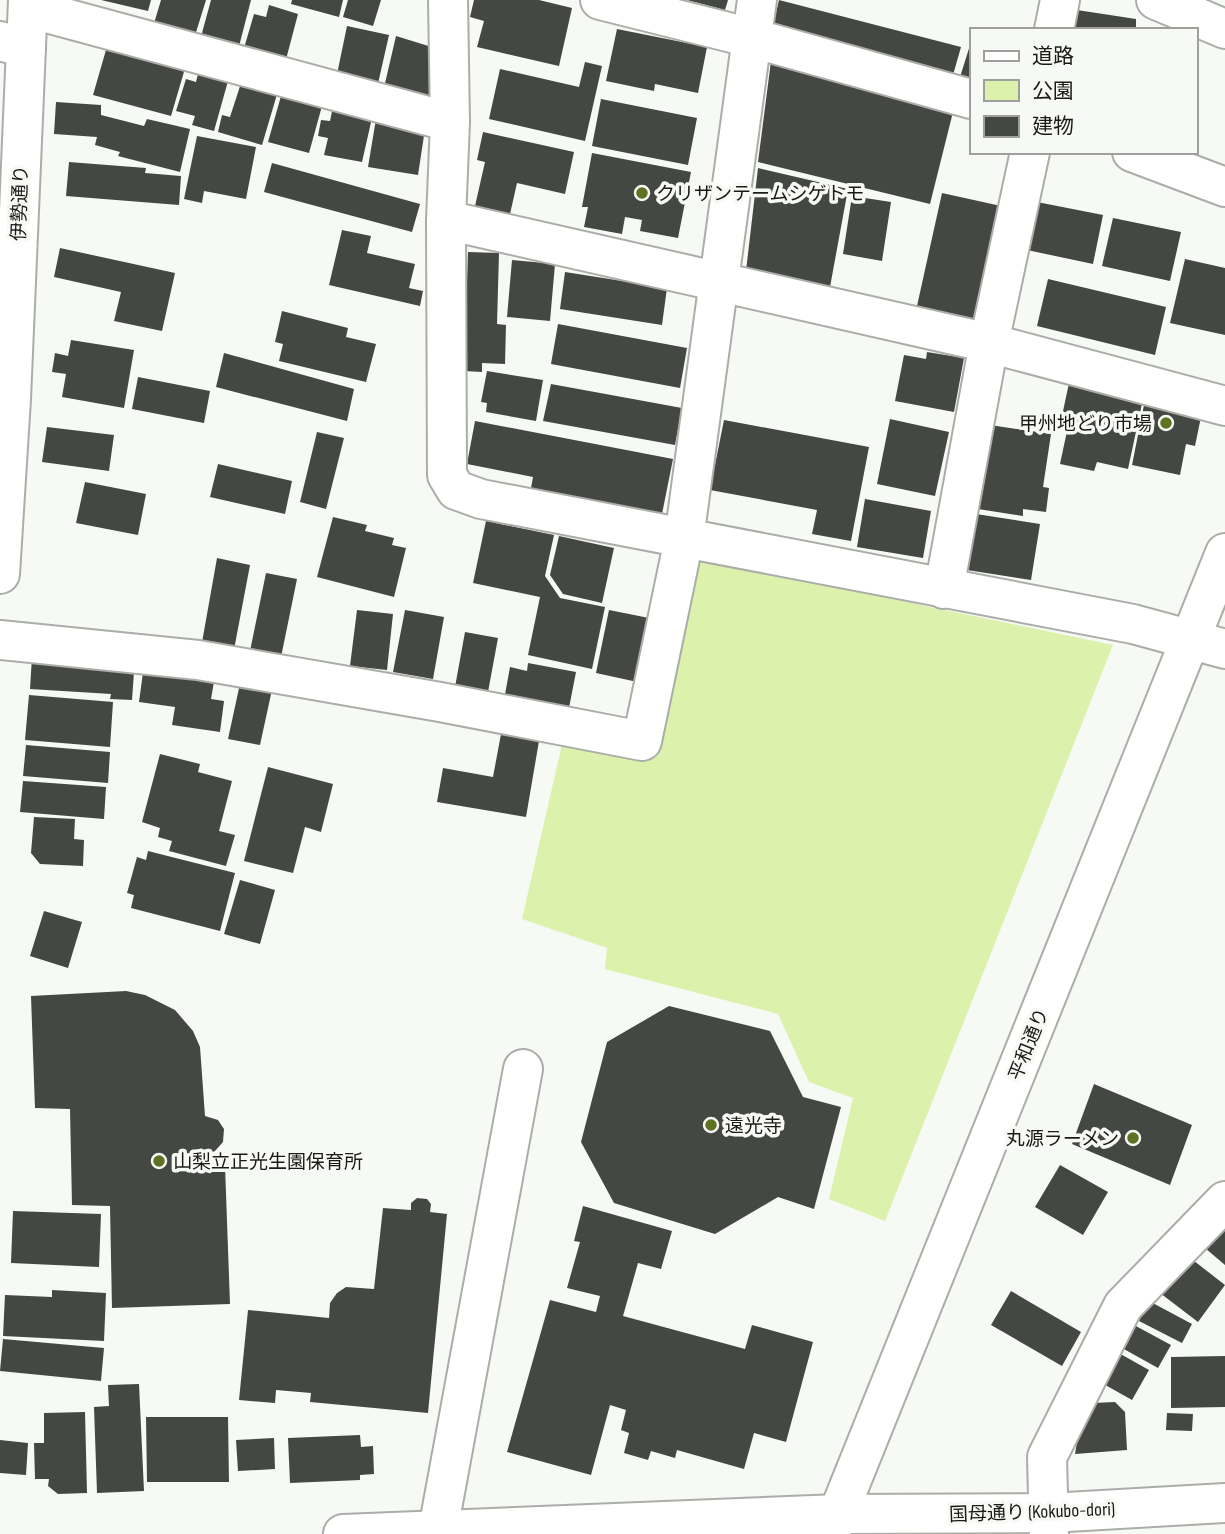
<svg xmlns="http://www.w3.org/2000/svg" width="1225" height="1534" font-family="'Sofia Sans Condensed','Noto Sans JP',sans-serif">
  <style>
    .green { fill: #dbf1ac }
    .building { fill: #454743 }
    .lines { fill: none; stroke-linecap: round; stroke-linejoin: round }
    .minor-casing { stroke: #abada9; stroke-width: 42 }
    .major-casing { stroke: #abada9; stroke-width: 42 }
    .highway-casing { stroke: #abada9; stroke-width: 42 }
    .minor { stroke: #fff; stroke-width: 38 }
    .major { stroke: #fff; stroke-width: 38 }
    .highway { stroke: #fff; stroke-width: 38 }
    .poi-dot { fill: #5e7322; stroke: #f7f9f5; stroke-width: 2.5 }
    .labels { text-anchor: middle; stroke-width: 7; stroke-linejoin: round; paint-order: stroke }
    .poi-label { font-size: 19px; fill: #1a1a19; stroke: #f7f9f5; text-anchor: start }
    .street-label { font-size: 19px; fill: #1a1a19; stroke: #f7f9f5 }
  </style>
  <rect width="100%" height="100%" fill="#f7f9f5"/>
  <path class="green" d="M685 556 1113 645 885 1221 829 1199 853 1098 809 1082 778 1014 605 969 607 948 522 919 563 740 652 752Z"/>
  <path class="building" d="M101 0H151L148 11Z
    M161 0H206L193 42 152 30Z
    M211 0H251L237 54 199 44Z
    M292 0H343L339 17 291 4Z
    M348 0H381L373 26 343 17Z
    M474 0H539L572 8 559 66 477 47 484 21 470 17Z
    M687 0H728L725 10Z
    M779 0 961 47 953 75 773 26Z
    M269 5 298 14 284 67 242 55 254 14 266 17Z
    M1077 10 1136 19V30H1073Z
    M347 26 389 35 377 88 336 79Z
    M617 29 707 47 698 93 655 84 654 91 606 81Z
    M396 36 435 48 433 103 383 92Z
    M971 42V80L960 77Z
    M108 43 186 65 171 116 93 95Z
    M771 61 953 112 930 204 758 162Z
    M585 62 602 66 585 141 489 119 500 69 579 87Z
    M200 66 230 74 214 131 192 125 195 116 176 111 186 79 196 82Z
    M242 80 278 91 262 145 218 132 222 115 230 117Z
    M281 96 322 106 309 153 268 142Z
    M601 99 697 118 688 165 592 146Z
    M56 102 101 105V115L144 126 147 119 190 129 180 172 118 156 120 152 95 145 97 137 54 134Z
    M334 102 374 109 362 162 324 155 328 138 318 136 321 120 330 121Z
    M377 113 425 129 418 175 368 167Z
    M483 132 574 152 565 194 517 183 510 214 475 206 485 162 477 160Z
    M197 136 256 147 246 199 204 191 202 203 184 199Z
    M592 153 691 172 678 238 640 231 642 220 625 217 622 234 584 227 588 207H582Z
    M69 162 146 168 145 173 181 176 179 205 66 196Z
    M272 163 420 204 412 232 264 192Z
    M758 168 848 189 830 287 746 271Z
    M942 193 1001 206 976 319 917 306Z
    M852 196 891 202 882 261 843 254Z
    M1037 202 1103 215 1093 264 1027 250Z
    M1113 218 1181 232 1170 281 1102 266Z
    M342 230 371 236 367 253 415 264 409 288 423 291 420 306 329 285Z
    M60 248 175 273 162 331 114 321 121 292 54 277Z
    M468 252 499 253 497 324 506 325 505 364 482 363V372L464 371Z
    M1185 259 1225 268V335L1170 323Z
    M512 260 555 264 550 321 507 317Z
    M565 272 667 288 662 325 560 309Z
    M1048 279 1166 307 1155 355 1037 326Z
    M282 311 348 328 346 337 376 344 366 382 279 361 283 344 275 342Z
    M558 324 687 348 680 388 551 364Z
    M71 340 134 350 124 408 62 397 66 374 52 372 55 353 68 356Z
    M927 352 964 358 954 412 895 401 904 355 926 359Z
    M224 353 354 389 347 421 216 387Z
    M487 371 543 380 536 421 486 412 487 403 481 402Z
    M138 377 210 391 204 423 132 409Z
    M1069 383 1143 399 1128 469 1097 462 1094 471 1060 464 1070 417 1062 416Z
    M551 384 682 408 675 445 543 421Z
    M1145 400 1202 412 1195 446 1186 444 1180 475 1132 465Z
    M890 419 949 432 935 496 877 484Z
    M724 420 869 447 851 541 812 534 817 510 710 490Z
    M475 421 673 459 662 514 531 488 533 477 467 464Z
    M990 425 1051 434 1043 487 1049 488 1046 512 1023 509V516L978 509Z
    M47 427 114 435 109 471 42 462Z
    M317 432 344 438 326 509 300 502Z
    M218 464 292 481 285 514 210 497Z
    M85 482 146 494 138 535 76 523Z
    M865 499 931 511 923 558 857 547Z
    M976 514 1040 524 1031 580 967 570Z
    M333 517 367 525 365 531 394 538 392 545 406 548 394 597 317 577Z
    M486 521 554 535 545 576 560 598 605 607 592 669 528 655 540 597 473 583Z
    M559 536 614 548 602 603 563 594 550 575Z
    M217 558 250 565 233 655 201 648Z
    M266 573 297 579 280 662 249 656Z
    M357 610 393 614 387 670 350 666Z
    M405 610 444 617 433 679 393 672Z
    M609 610 654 619 642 683 596 673Z
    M465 632 498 638 488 692 455 687Z
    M32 657 134 672 132 700 110 699 111 694 30 689Z
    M528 663 576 672 568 713 504 700 510 667 527 671Z
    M144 665 215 676 211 699 224 701 220 732 172 725 175 707 139 702Z
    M241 679 273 685 260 745 228 739Z
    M29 695 113 702 110 747 25 740Z
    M501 734 539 741 526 817 437 802 443 768 493 777Z
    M26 745 110 752 108 783 23 776Z
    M160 754 200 764 198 772 232 781 219 831 235 835 226 866 169 851 172 841 158 837 160 828 142 822Z
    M268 767 333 784 321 832 305 827 293 873 244 861Z
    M23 781 106 787 104 819 20 812Z
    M34 817 75 819 74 839 84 840 83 866 40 864 31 853Z
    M148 851 235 873 220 931 131 908 134 895 127 893 137 857 146 860Z
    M240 880 275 890 260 944 224 934Z
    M44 911 82 922 68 968 30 956Z
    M126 991 145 995 175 1010 193 1031 200 1047 205 1116 218 1120 224 1129 223 1142 215 1151 205 1155V1168L225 1166 230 1304 112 1308 110 1206 72 1205 70 1109 35 1108 31 996Z
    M669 1006 770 1031 803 1097 841 1107 814 1209 778 1197 715 1234 614 1203 581 1142 607 1042Z
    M1094 1084 1192 1125 1170 1185 1072 1144Z
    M1060 1165 1108 1192 1083 1235 1035 1207Z
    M417 1198 427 1199 431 1204 430 1212 447 1214 428 1413 310 1402 311 1393 276 1390 275 1403 239 1400 248 1310 329 1318 330 1303 337 1293 346 1287 374 1289 383 1208 411 1210V1203Z
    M583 1206 672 1231 661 1269 638 1263 623 1316 745 1349 752 1325 813 1342 786 1442 754 1433 744 1469 677 1450 675 1458 651 1451 648 1460 624 1453 629 1433 621 1430 626 1410 610 1405 591 1475 507 1452 550 1300 596 1312 600 1296 567 1288 580 1242 574 1241Z
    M13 1211 101 1214 99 1267 11 1263Z
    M1225 1225V1265L1205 1248Z
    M1189 1257 1225 1285 1198 1322 1160 1293Z
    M52 1290 106 1293 104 1341 3 1336 5 1295 52 1297Z
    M1011 1291 1081 1332 1062 1366 991 1325Z
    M1149 1301 1192 1324 1182 1343 1139 1321Z
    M1134 1325 1171 1345 1158 1368 1122 1348Z
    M3 1339 104 1348 101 1381 0 1371Z
    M1117 1352 1149 1370 1132 1400 1100 1382Z
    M1225 1356V1407L1171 1408V1357Z
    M139 1384 144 1491 97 1493 94 1407 109 1406 108 1385Z
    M1115 1402 1125 1412 1127 1450 1075 1454 1080 1424 1093 1403Z
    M85 1412 87 1493 58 1494 48 1486 49 1479H35L34 1443H44V1413Z
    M1167 1413 1193 1414 1192 1431 1166 1430Z
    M146 1417H228L229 1482H147Z
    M360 1435 361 1447 373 1446 374 1474 360 1475V1480L290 1483 288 1438Z
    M274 1438 275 1469 238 1471 236 1440Z
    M0 1440 28 1443 26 1475 0 1473Z"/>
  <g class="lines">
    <g class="minor-casing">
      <path id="minor" d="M448 0 450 122 446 220 447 475 456 490 481 499 1133 624 1225 649
        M600 0 752 38 971 99
        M1156 0 1225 29
        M28 8 450 122
        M1054 30 1060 0
        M0 41 26 48
        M1132 152 1225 187
        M446 220 989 343 1225 406
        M944 589 989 343 1030 152
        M0 640 198 660 440 702 642 741 684 539 757 0
        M438 1530 523 1069
        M1049 1534 1047 1457 1123 1306 1225 1201"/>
    </g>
    <g class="major-casing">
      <path id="major" d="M0 574 11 399 28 0
        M343 1534 839 1514 1049 1513 1225 1503"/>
    </g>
    <g class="highway-casing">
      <path id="highway" d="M830 1534 1225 553"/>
    </g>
    <use href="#minor" class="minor"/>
    <use href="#major" class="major"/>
    <use href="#highway" class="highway"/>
  </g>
  <g class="poi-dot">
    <circle cx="642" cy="193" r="7"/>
    <circle cx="1166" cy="423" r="7"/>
    <circle cx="711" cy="1125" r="7"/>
    <circle cx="1133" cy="1138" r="7"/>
    <circle cx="159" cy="1161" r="7"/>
  </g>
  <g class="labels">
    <g class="poi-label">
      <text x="656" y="200">クリザンテームシゲトモ</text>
      <text x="1152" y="430" text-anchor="end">甲州地どり市場</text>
      <text x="725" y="1132">遠光寺</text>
      <text x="1119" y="1145" text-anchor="end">丸源ラーメン</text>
      <text x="173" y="1168">山梨立正光生園保育所</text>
    </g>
    <g class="street-label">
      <text transform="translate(19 203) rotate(-88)" y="7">伊勢通り</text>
      <text transform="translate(1028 1044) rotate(-68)" y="7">平和通り</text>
      <text transform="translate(1032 1511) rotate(-2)" y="7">国母通り (Kokubo-dori)</text>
    </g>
  </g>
  <rect x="970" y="28" width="228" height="126" fill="#f7f9f5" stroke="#9fa09d" stroke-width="2"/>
  <rect x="984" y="51" width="35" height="10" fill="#ffffff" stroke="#9fa09d" stroke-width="2"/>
  <text x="1032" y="63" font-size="21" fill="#1a1a19">道路</text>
  <rect x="984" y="80" width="35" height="21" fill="#dbf1ac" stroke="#9fa09d" stroke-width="2"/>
  <text x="1032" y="98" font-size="21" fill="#1a1a19">公園</text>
  <rect x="984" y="116" width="35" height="21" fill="#454743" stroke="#9fa09d" stroke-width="2"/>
  <text x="1032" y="133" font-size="21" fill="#1a1a19">建物</text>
</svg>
